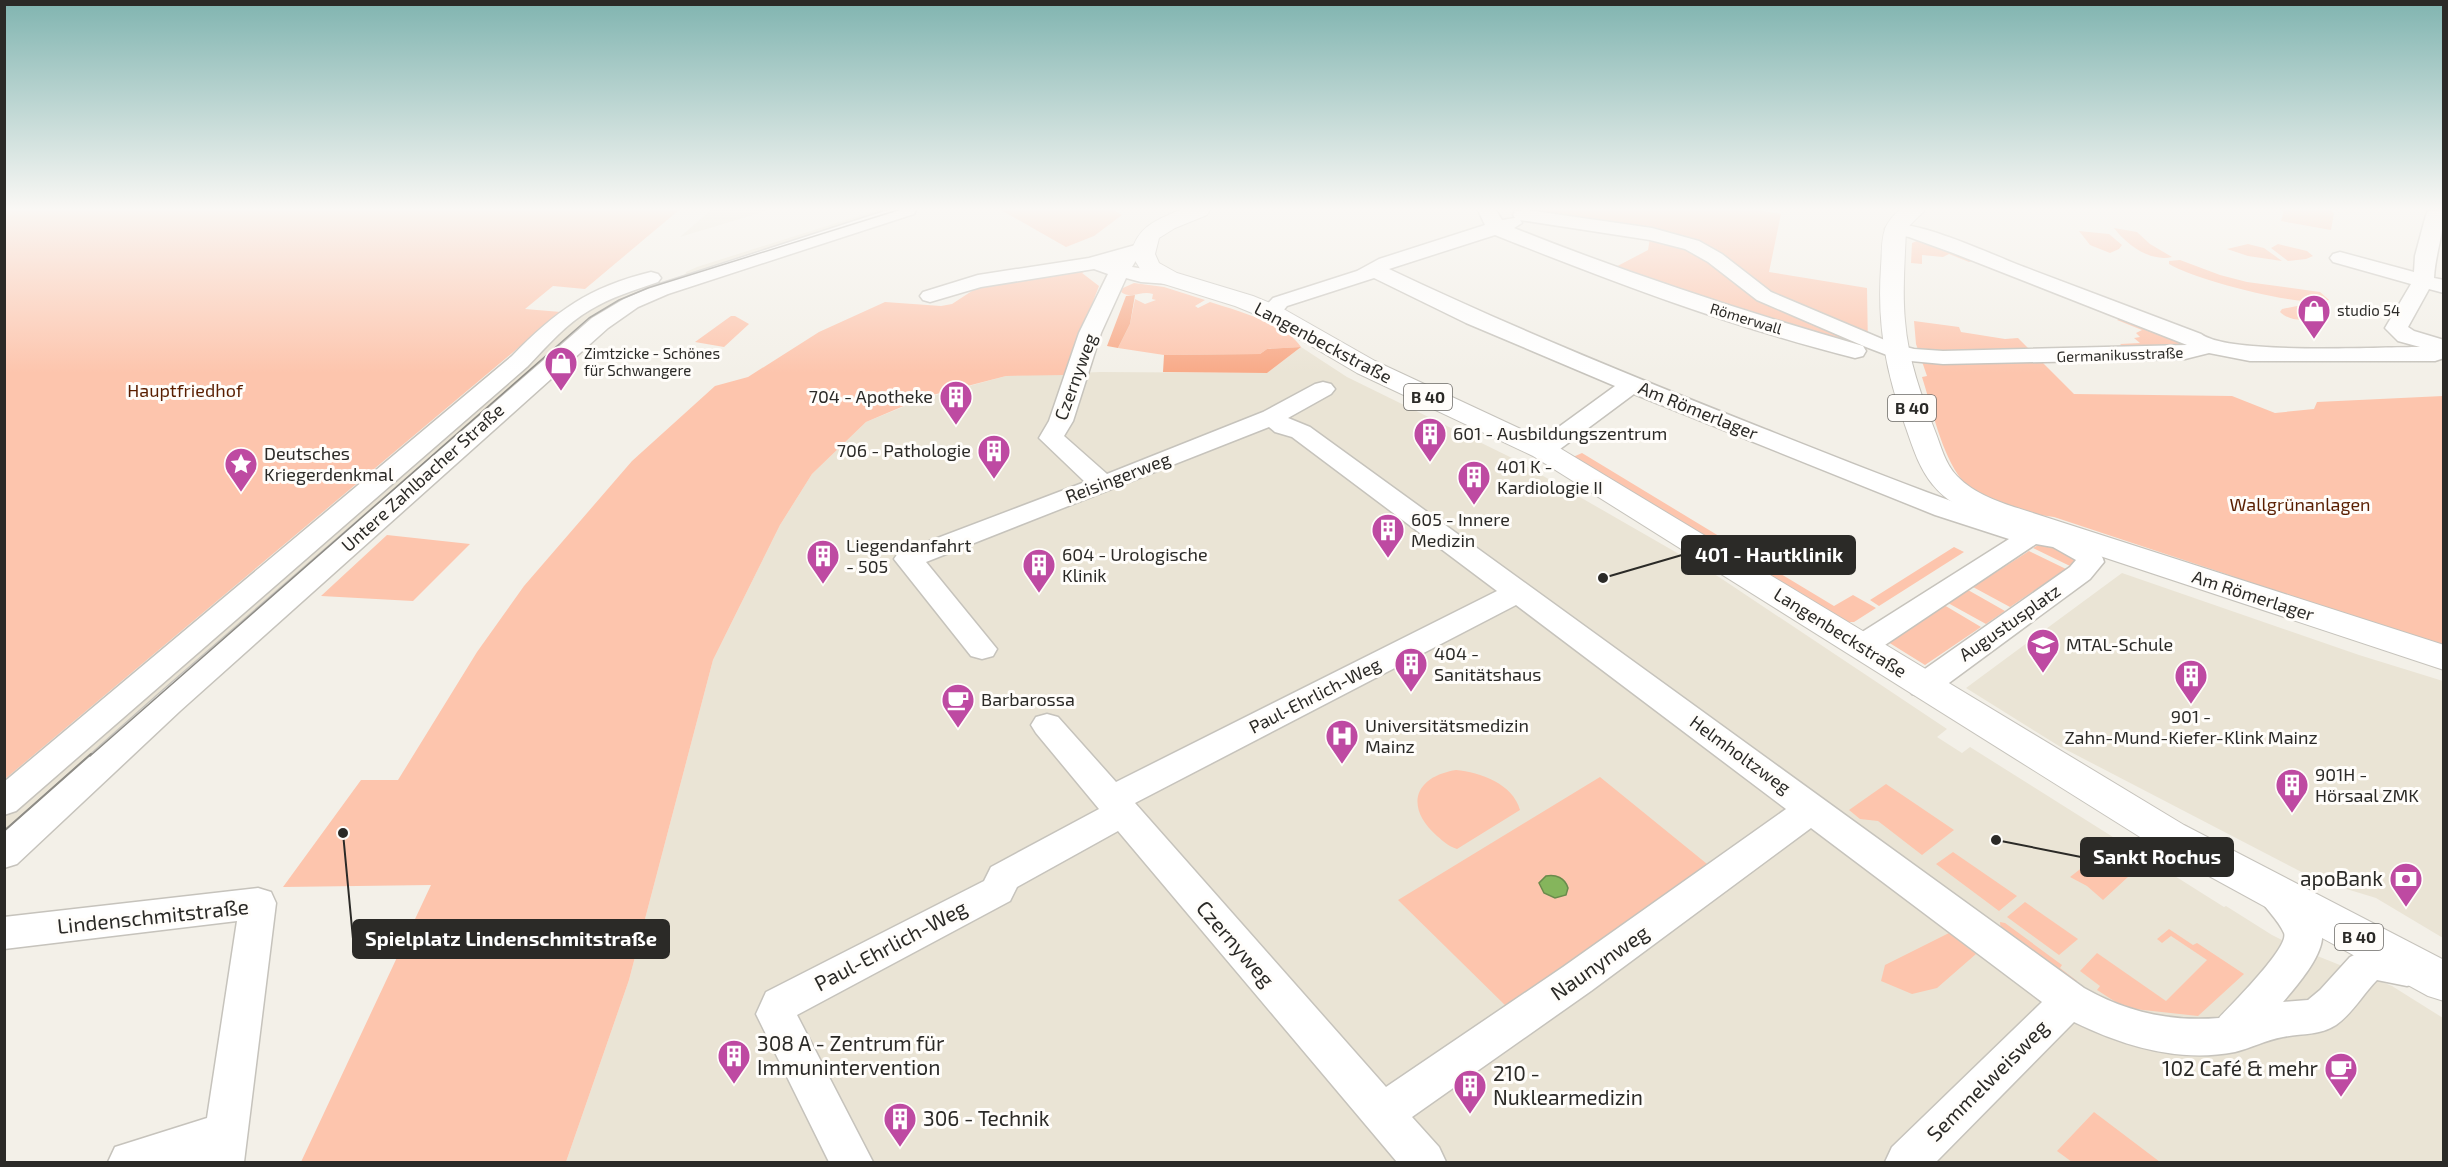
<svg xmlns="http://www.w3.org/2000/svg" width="2448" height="1167" font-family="'Exo 2',sans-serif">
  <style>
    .built { fill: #eae4d5 }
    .green { fill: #fdc5ad }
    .forest { fill: #f8aa88 }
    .water { fill: #85b55c; stroke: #6a8b4c; stroke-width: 1.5 }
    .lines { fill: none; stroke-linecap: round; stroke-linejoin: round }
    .minor-casing { stroke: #c6c3bc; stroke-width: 3 }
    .major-casing { stroke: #c6c3bc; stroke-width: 2 }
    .minor { fill: #fff; fill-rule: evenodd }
    .major { fill: #fff; fill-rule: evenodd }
    .tram-far1 { stroke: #8d8b85; stroke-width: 1.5 }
    .tram { stroke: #8d8b85; stroke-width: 2 }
    .labels { text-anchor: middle; stroke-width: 6; stroke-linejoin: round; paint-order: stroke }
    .far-poi-label { font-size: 15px; fill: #2b2a27; stroke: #fffdfa; text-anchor: start }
    .far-street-label { font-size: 15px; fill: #2b2a27; stroke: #fffdfa }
    .shield { fill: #fffdfa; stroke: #6b6966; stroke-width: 1.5 }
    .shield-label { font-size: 16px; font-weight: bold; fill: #2b2a27 }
    .street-label { font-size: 18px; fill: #2b2a27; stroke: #fffdfa }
    .park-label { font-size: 18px; fill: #591e00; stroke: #fffdfa }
    .poi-label { font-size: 18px; fill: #2b2a27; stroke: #fffdfa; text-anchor: start }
    .near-poi-label { font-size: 21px; fill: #2b2a27; stroke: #fffdfa; text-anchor: start }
    .near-street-label { font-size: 21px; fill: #2b2a27; stroke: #fffdfa }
    .leader { fill: none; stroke: #2b2a27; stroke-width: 2 }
    .callout-dot { fill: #2b2a27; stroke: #fffdfa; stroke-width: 2 }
    .callout { fill: #2b2a27; stroke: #2b2a27; stroke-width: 2 }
    .callout-label { font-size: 20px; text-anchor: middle; font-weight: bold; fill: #fff }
  </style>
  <rect width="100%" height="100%" fill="#f3f0e8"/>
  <path class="built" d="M711 210H769L680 237Z
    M877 210H902L685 275 686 272 697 267Z
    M640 286 648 288 5 839V810L567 324 590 307Z
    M1301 347 1347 377 1512 458 1719 577 1947 729 1937 737 1962 753 1970 747 2224 907 2226 906 2272 935 2300 949 2392 986 2443 1018V1162H566L629 980 713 660 780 525 812 474 866 422 925 398 1006 376 1100 372 1267 373Z
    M2122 573 2359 655 2443 681V938L2376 898 2317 880 2059 746 1966 688Z"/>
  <path class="green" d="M5 210H679L585 289 553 286 525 309 561 312 5 779Z
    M1001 210H1113L1122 215 1094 236 1066 247Z
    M1531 210H1756L1781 214 1769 272 1867 288 1868 349 1863 350 1608 271 1648 250 1650 238Z
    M2284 210H2330L2334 213 2331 230 2281 221Z
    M2114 228 2137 232 2150 244 2172 257C2150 262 2127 245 2114 228Z
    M2079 231 2109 234 2122 245 2119 249 2110 253 2090 245Z
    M1917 241H1923L1974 260 1969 262 1949 254 1943 257 1922 255V264L1911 263 1912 243Z
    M2248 244 2264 248 2282 261 2248 256 2227 249Z
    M2278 244 2307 251 2313 256 2306 259 2288 261 2271 248Z
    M2180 260 2220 275 2247 282 2320 292 2329 300C2304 309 2193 279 2169 264V261Z
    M1090 269 1082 273 1099 286 1065 375 1006 376 925 397 866 422 812 474 780 525 713 660 629 980 566 1162H301L431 885 283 887 361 780H398L477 652 524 586 632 461 715 386 748 377 819 332 885 302 941 306 952 304 975 289 990 283Z
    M1134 283 1164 287 1205 300 1195 306 1198 308 1210 302C1235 310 1287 324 1301 347L1267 349 1260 354 1164 355 1118 348 1130 324 1135 299 1145 304 1156 300 1152 299 1153 294C1141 290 1132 300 1121 292L1123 288Z
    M2302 305 2322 312C2312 323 2290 322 2280 312L2282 309Z
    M731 316H735L749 324 724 347 695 342Z
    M2122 317 2180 342 2181 346 2127 350 2120 344 2140 343 2134 338 2140 337 2136 333 2142 330 2117 320Z
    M1914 321 1959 327 1961 332 2005 339 2018 338 2074 394 2232 396 2275 413 2314 409 2317 402 2443 396V651L2266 593 2232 576 2054 517C2026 513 1980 504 1962 480 1941 454 1932 408 1922 377L1927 376 1916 344Z
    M1582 453 1742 550 1734 554 1573 457Z
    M387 535 470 544 413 601 321 596Z
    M2040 544H2050L2076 559 2070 566 2033 548Z
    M1954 547 1964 552 1879 606 1870 600Z
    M2029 551 2066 569 2010 607 1973 587Z
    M1746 553 1834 606 1853 595 1876 608 1854 622H1846L1739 557Z
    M1968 590 2005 611 1986 624 1948 603Z
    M1944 605 1981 627 1925 665 1888 642Z
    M1456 770C1480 772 1513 784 1520 810L1457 849C1448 846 1443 841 1437 836 1405 808 1413 777 1456 770Z
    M1600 777 1712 868 1510 1010 1398 900Z
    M1886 784 1954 830 1922 855 1878 821 1860 819 1849 810Z
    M1953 852 2017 896 1999 911 1936 864Z
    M2097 856 2129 876 2103 900 2087 886 2070 877Z
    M2025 902 2078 939 2059 955 2007 917Z
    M2000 922 2005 923 2062 965 2060 968 2077 981 2073 983 2001 932Z
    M2169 929 2193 945 2197 943 2244 974 2198 1016 2125 1008 2097 990 2100 986 2080 971 2097 953 2166 1001 2207 960 2171 936 2162 943 2157 939Z
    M1949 933 1976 954 1937 988 1912 994 1881 981 1885 965Z
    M2094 1112 2160 1162H2072L2057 1151Z"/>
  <path class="forest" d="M1135 295 1130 324 1118 348 1107 346 1126 296Z
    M1301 347 1267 373 1163 372 1164 355 1260 354 1267 349Z"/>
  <path class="water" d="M1546 876C1556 874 1565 878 1568 888L1566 895 1555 898 1544 893 1539 883Z"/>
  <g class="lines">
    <g class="minor-casing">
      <path id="minor" d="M888 210H916L914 214 668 294 638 307 608 328 180 711 17 864 4 868V832L158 695 592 318 624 299 654 286Z
        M1478 210H1496L1502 220 1515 218 1513 215 1515 211 1527 210 1652 228 1699 241 1722 254 1771 292 1894 344 1914 349 1943 351 2187 345 1953 253 1909 237 1888 233 1885 229 1888 225C1915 218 1995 256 2024 267 2083 289 2142 312 2201 334 2229 355 2377 347 2420 347L2398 341 2385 328 2411 284 2333 262 2330 258 2333 254 2340 252 2414 272 2415 256 2426 215 2428 211H2444C2444 232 2435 255 2434 278L2444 280V293L2429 289 2408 327 2414 331 2444 340V358L2435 361H2250L2209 353 2185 359 1943 364 1900 360 1866 347 1757 300 1708 262 1685 249 1650 240 1520 220 1522 223 1514 228C1629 274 1745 312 1863 346L1866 351 1863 356 1855 358C1732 327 1613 282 1495 235L1389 269C1511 327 1636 378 1762 428 1851 463 1939 499 2030 528 2050 524 2100 540 2104 562L2090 579 1934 694 1923 697 1912 694 1907 686 1912 678 2070 567 2076 560 2053 547 2036 544 1873 653 1862 656 1851 653 1847 646 1851 639 2009 539 1935 515 1634 394 1552 455 1543 458 1534 455 1530 450 1534 445 1615 386 1466 323 1374 278 1287 306C1280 315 1276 320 1263 317L1260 312 1273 298 1357 271 1379 259 1485 225Z
        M1139 244 1146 246 1149 250 1146 254 1138 257 1132 267 1176 274 1179 278 1176 282 1169 284 1141 282 1126 278 1101 333 1073 421 1064 436 1107 474 1263 412 1315 384 1323 382 1331 384 1335 389 1331 394 1288 418 1310 427 2084 988C2126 1012 2170 1022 2219 1018 2230 1006 2290 947 2284 933 2278 919 2264 908 2257 894L2262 884C2266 882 2272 879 2275 879 2291 880 2324 923 2322 939 2320 959 2296 987 2283 1002L2308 1000 2320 990 2350 957 2371 947 2421 958 2426 970 2421 982 2407 986 2377 980C2363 994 2353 1013 2336 1025 2319 1036 2302 1033 2283 1037 2266 1040 2251 1048 2235 1052 2179 1063 2123 1046 2074 1022L1936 1162H1885L1892 1147 2042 1002 1811 828 1591 991 1412 1117 1439 1147 1446 1162H1397L1118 831 1017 887 1010 901 797 1015 873 1162H829L756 1014 766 992 984 881 991 867 1099 809 1036 733 1031 725 1036 717 1047 714 1058 717 1116 782 1497 591 1292 437 1275 432 1269 427 926 562 997 649 993 656 982 659 971 656 894 559 898 553 1085 482 1039 438 1049 421 1079 333 1108 274 1094 269 981 287 930 302 923 300 920 296 923 292 978 275 1089 258ZM1516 605 1786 809 1563 967 1386 1087 1135 803Z
        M651 272 658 274 661 278 658 282C635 290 611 297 590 310 566 324 547 346 528 366L16 811 4 815V782L512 356C556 311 589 287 651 272Z
        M258 888 271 892 276 903 244 1162H108L115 1147 207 1118 237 921 4 949V917Z"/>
    </g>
    <g class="major-casing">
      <path id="major" d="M1180 210H1210L1207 215 1175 228 1159 238 1155 254 1159 263 1177 273 1253 296 1280 307 1375 361 1553 444 2184 825 2444 960V1001L2428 996 2156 847 1533 456 1357 373 1262 317 1235 306 1161 283 1142 272 1131 254C1137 227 1156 220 1180 210Z
        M1900 210H1925L1906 229C1905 259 1902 290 1905 321 1908 359 1921 395 1935 431 1941 446 1945 464 1957 476 1976 496 2005 504 2030 512L2444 645V670L1991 520C1970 512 1947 503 1933 485 1919 468 1913 448 1906 428 1886 373 1877 326 1881 267 1883 243 1879 226 1900 210Z"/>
    </g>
    <use href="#minor" class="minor"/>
    <use href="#major" class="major"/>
    <path class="tram-far1" d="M90 756 589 318 619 300 648 288 898 210"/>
    <path class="tram" d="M4 831 91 754"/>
  </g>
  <linearGradient id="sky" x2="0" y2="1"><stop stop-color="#80b4b0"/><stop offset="0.56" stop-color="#faf8f5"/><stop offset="1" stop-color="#faf8f5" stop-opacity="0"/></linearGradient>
  <rect width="2448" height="373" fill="url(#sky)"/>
  <defs>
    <g id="shop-pin" transform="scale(1.725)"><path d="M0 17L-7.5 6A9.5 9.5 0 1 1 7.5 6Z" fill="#be4aa2" stroke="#fffdfa"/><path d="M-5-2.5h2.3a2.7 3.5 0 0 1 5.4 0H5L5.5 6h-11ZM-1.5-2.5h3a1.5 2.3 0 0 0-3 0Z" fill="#fff"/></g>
    <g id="building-pin" transform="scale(1.725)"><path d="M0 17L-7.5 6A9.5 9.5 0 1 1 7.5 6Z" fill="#be4aa2" stroke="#fffdfa"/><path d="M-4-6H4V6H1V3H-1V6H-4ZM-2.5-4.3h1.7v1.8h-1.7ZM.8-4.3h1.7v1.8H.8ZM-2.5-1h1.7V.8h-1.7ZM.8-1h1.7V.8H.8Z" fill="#fff"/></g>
    <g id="sight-pin" transform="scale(1.725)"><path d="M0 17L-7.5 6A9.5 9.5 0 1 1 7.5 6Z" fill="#be4aa2" stroke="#fffdfa"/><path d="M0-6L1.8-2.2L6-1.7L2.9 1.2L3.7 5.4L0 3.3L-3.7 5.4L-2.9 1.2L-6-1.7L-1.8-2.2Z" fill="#fff"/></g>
    <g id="school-pin" transform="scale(1.725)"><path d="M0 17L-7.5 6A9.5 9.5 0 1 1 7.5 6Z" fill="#be4aa2" stroke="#fffdfa"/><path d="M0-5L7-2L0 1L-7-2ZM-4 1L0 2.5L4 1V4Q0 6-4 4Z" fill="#fff"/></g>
    <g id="cafe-pin" transform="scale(1.725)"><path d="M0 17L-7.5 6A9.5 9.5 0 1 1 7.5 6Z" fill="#be4aa2" stroke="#fffdfa"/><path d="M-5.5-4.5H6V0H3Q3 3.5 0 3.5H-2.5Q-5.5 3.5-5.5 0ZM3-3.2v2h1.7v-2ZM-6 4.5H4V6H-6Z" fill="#fff"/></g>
    <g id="hospital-pin" transform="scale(1.725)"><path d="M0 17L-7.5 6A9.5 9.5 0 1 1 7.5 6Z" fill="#be4aa2" stroke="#fffdfa"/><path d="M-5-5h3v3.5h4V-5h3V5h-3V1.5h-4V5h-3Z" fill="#fff"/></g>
    <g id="bank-pin" transform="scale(1.725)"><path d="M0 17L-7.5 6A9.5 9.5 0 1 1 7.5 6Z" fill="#be4aa2" stroke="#fffdfa"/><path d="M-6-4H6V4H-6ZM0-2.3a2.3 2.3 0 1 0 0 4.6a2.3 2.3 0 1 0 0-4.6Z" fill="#fff"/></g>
  </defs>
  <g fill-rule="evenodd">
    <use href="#shop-pin" x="2314" y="311"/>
    <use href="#shop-pin" x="561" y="363"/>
    <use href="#building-pin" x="956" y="397"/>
    <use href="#building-pin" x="1430" y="434"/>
    <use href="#building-pin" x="994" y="451"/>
    <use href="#sight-pin" x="241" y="464"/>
    <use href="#building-pin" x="1474" y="477"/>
    <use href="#building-pin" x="1388" y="530"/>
    <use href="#building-pin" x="823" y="556"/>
    <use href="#building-pin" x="1039" y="565"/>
    <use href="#school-pin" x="2043" y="645"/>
    <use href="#building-pin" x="1411" y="664"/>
    <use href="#building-pin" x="2191" y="676"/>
    <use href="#cafe-pin" x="958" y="700"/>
    <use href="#hospital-pin" x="1342" y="736"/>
    <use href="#building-pin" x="2292" y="785"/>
    <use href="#bank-pin" x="2406" y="879"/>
    <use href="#building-pin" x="734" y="1056"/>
    <use href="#cafe-pin" x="2341" y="1069"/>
    <use href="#building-pin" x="1470" y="1086"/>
    <use href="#building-pin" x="900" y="1119"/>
  </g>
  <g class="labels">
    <g class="far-poi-label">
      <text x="2337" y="316">studio 54</text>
      <text x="584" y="359">Zimtzicke - Schönes<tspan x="584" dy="17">für Schwangere</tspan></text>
    </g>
    <g class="far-street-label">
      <text transform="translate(1746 319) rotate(17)" y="5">Römerwall</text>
      <text transform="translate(2120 355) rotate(-2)" y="5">Germanikusstraße</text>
    </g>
    <g class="shield">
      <rect x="1404" y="384" width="48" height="26" rx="4.5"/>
      <rect x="1888" y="395" width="48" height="26" rx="4.5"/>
      <rect x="2335" y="924" width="48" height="26" rx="4.5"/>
    </g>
    <g class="shield-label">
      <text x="1428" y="403">B 40</text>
      <text x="1912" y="414">B 40</text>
      <text x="2359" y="943">B 40</text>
    </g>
    <g class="street-label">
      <text transform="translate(1323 343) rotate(28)" y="6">Langenbeckstraße</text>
      <text transform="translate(1076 377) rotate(-70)" y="6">Czernyweg</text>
      <text transform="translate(1698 411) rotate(22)" y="6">Am Römerlager</text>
      <text transform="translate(423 478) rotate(-42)" y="6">Untere Zahlbacher Straße</text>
      <text transform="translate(1118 478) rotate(-21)" y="6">Reisingerweg</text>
      <text transform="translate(2253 596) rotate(18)" y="6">Am Römerlager</text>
      <text transform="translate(2010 623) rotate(-35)" y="6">Augustusplatz</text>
      <text transform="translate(1840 633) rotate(32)" y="6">Langenbeckstraße</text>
      <text transform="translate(1315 696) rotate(-27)" y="6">Paul-Ehrlich-Weg</text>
      <text transform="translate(1740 755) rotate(36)" y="6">Helmholtzweg</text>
    </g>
    <g class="park-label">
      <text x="185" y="397">Hauptfriedhof</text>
      <text x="2300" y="511">Wallgrünanlagen</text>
    </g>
    <g class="poi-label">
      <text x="933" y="403" text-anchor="end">704 - Apotheke</text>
      <text x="1453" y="440">601 - Ausbildungszentrum</text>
      <text x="971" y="457" text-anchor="end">706 - Pathologie</text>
      <text x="264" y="460">Deutsches<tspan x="264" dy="21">Kriegerdenkmal</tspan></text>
      <text x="1497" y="473">401 K -<tspan x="1497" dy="21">Kardiologie II</tspan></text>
      <text x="1411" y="526">605 - Innere<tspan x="1411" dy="21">Medizin</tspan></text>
      <text x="846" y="552">Liegendanfahrt<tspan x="846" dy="21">- 505</tspan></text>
      <text x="1062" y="561">604 - Urologische<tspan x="1062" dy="21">Klinik</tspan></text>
      <text x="2066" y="651">MTAL-Schule</text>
      <text x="1434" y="660">404 -<tspan x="1434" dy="21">Sanitätshaus</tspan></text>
      <text x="981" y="706">Barbarossa</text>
      <text x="2191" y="723" text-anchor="middle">901 -<tspan x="2191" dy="21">Zahn-Mund-Kiefer-Klink Mainz</tspan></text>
      <text x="1365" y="732">Universitätsmedizin<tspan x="1365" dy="21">Mainz</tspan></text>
      <text x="2315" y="781">901H -<tspan x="2315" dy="21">Hörsaal ZMK</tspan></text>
    </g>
    <g class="near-poi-label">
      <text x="2383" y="886" text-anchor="end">apoBank</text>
      <text x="757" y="1051">308 A - Zentrum für<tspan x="757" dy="24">Immunintervention</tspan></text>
      <text x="2318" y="1076" text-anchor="end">102 Café &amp; mehr</text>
      <text x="1493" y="1081">210 -<tspan x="1493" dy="24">Nuklearmedizin</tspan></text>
      <text x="923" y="1126">306 - Technik</text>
    </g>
    <g class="near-street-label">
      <text transform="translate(153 917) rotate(-6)" y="7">Lindenschmitstraße</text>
      <text transform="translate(1235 944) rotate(49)" y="7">Czernyweg</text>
      <text transform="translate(891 946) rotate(-28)" y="7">Paul-Ehrlich-Weg</text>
      <text transform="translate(1600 963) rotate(-35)" y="7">Naunynweg</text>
      <text transform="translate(1988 1081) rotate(-45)" y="7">Semmelweisweg</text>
    </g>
  </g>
  <path class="leader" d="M1603 578L1682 555M1996 840L2081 857M343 833L353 939"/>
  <g class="callout-dot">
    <circle cx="1603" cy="578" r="6"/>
    <circle cx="1996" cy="840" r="6"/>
    <circle cx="343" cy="833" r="6"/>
  </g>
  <g class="callout">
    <rect x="1682" y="536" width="173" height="38" rx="6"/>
    <rect x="2081" y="838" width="152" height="38" rx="6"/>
    <rect x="353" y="920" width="316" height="38" rx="6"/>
  </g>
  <g class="callout-label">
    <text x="1769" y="562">401 - Hautklinik</text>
    <text x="2157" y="864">Sankt Rochus</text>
    <text x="511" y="946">Spielplatz Lindenschmitstraße</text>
  </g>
  <rect width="2448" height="1167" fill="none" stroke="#2b2a27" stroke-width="12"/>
</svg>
